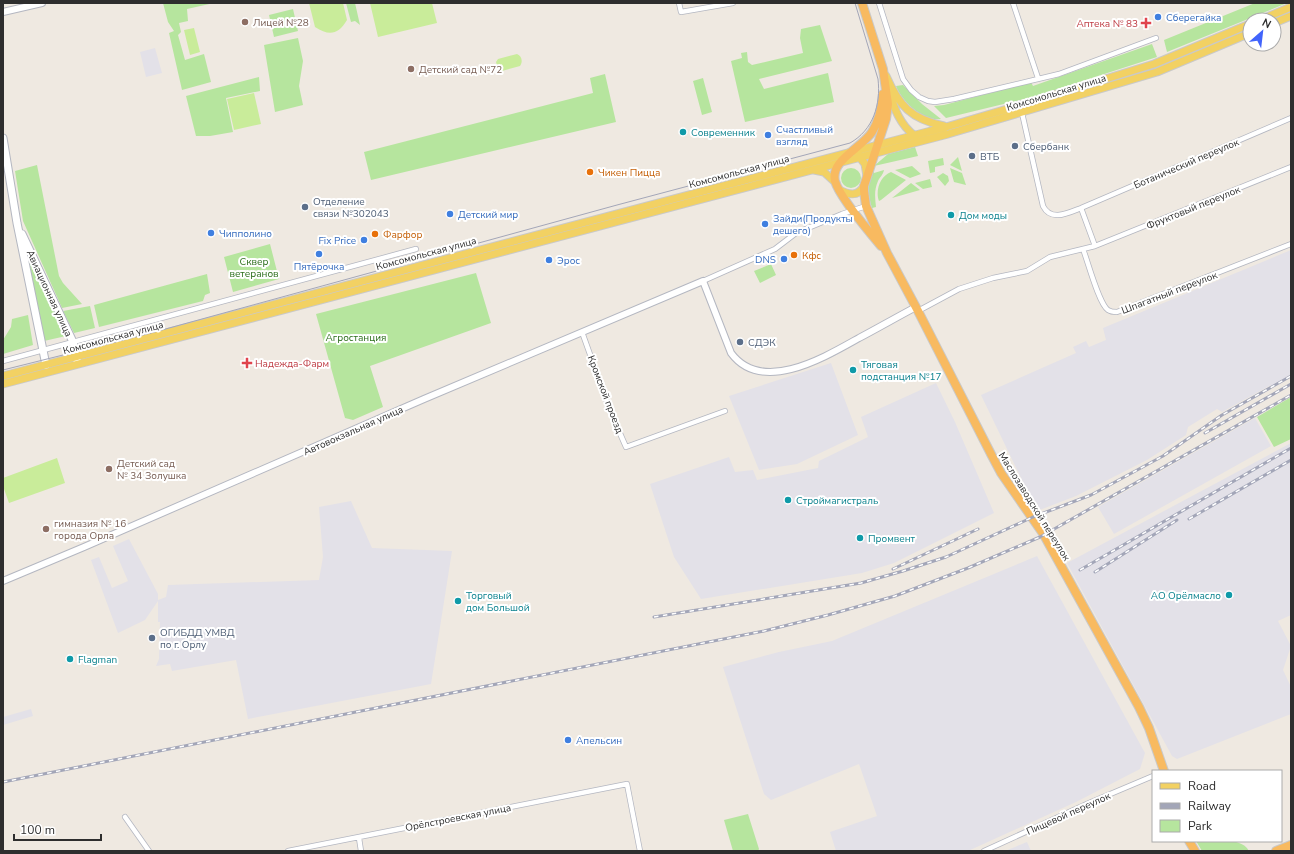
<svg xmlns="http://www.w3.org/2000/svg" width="1294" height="854" font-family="'Nunito Sans',sans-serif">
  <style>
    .industrial { fill: #e3e1e8 }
    .green { fill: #b6e59e }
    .pitch { fill: #c9ec9a }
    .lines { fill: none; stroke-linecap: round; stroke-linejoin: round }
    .minor-casing { stroke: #b4b7c1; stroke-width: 6 }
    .tertiary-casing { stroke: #b4b7c1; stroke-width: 8 }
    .secondary-casing { stroke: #b4b7c1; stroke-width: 9 }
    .primary-casing { stroke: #c9c9c9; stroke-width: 9 }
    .trunk-casing { stroke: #c9c9c9; stroke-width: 10 }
    .minor { stroke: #fff; stroke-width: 4.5 }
    .tertiary { stroke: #fff; stroke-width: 6 }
    .secondary { stroke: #fff; stroke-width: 7 }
    .primary { stroke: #f2d163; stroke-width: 7 }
    .trunk { stroke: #f8ba60; stroke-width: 8 }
    .tram { stroke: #a3a6b8; stroke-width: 1 }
    .rail-casing { stroke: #a3a6b8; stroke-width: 3 }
    .rail { stroke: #fff; stroke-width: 1.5; stroke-dasharray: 4.5; stroke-linecap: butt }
    .shop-dot { fill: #3f7fe0; stroke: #fff; stroke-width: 1.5 }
    .education-dot { fill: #8d6e63; stroke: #fff; stroke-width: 1.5 }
    .health-dot { fill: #e0444e; stroke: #fff; stroke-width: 1.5 }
    .culture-dot { fill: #0f9aa8; stroke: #fff; stroke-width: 1.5 }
    .service-dot { fill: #5c6f8a; stroke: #fff; stroke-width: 1.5 }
    .food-dot { fill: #e8710a; stroke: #fff; stroke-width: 1.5 }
    .labels { text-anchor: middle; stroke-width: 4; stroke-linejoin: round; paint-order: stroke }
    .shop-label { font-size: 10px; fill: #366cbe; stroke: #fff; text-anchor: start }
    .education-label { font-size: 10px; fill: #785e54; stroke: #fff; text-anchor: start }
    .health-label { font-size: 10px; fill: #be3a42; stroke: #fff; text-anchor: end }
    .street-label { font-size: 10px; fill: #2e2e2e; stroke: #fff }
    .culture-label { font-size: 10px; fill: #0d838f; stroke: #fff; text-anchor: start }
    .service-label { font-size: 10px; fill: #4e5e75; stroke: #fff; text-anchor: start }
    .food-label { font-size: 10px; fill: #c56008; stroke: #fff; text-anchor: start }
    .park-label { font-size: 10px; fill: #2c6e1b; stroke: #fff }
  </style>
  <rect width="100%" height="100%" fill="#efe9e1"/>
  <path class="industrial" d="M155 48 162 73 146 77 140 52Z
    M1291 250V374L1272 387 1271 385 1222 412 1217 409 1188 427 1186 435 1147 460 1076 496 1037 511 981 395 1076 353 1073 347 1086 341 1089 347 1106 340 1103 328Z
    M831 363 858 435 797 464 759 470 729 396Z
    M936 383 955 422 994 513 894 563 862 573 701 599 674 557 650 484 729 457 735 472 753 470 757 480 818 468 819 461 868 437 861 417Z
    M1255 418 1271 446 1114 534 1098 507Z
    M1291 443V615L1278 621 1291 646 1283 670 1291 687V714L1177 759 1172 756 1067 563Z
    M351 501 372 548 452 551 431 684 248 719 236 660 172 671 170 664 156 666 159 659 160 622H158V601L145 620 118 633 91 560 99 557 112 588 128 581 113 546 129 539 158 594V600L166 597 168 585 319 580 323 557 319 507Z
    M1037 556 1145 753 1140 769 1076 802 968 851H836L830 832 877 816 859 764 771 800 764 794 723 667 779 652 832 641Z
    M31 709 33 716 3 725V717Z
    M1027 842 1031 851H1005Z"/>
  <path class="green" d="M163 3H214L187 9 188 21 179 23 181 32 178 35 185 60 204 54 211 82 182 90 169 33 174 31 168 22Z
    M346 3H355L360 25 355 21 351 22Z
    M1255 3H1287L1167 52 1164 40Z
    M293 9 298 31 274 37 269 15Z
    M820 25 832 61 759 79 764 89 828 73 834 102 745 122 731 61 742 58 741 53 747 52 748 62 752 65 803 53 800 38 801 29Z
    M298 38 303 61 299 86 303 105 275 112 264 45Z
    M1152 44 1157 57 1036 96 946 118 934 106 944 105 1031 82 1033 86Z
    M605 74 616 122 371 180 364 152 593 93 590 78Z
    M259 77 260 91 226 98 233 132 210 136H196L186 96Z
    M703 78 712 112 702 115 693 81Z
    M903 85 922 104 941 119C924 122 902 102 896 86Z
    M915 147 918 156 874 166 888 154Z
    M958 157 962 171 950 165Z
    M943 158 944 165 935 167V172L930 173 928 161Z
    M37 165 59 276 63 283 82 304 62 308 23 221 15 171Z
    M912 166 921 174 910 178 895 170Z
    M950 168 962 173 966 185 954 182Z
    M841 178a10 10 0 1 1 20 0a10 10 0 1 1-20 0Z
    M873 169 874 173 884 170C883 175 880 177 878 181 874 190 875 198 876 207L872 208C867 192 868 185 873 169Z
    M891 172 906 180 881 200 879 201C875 191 880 176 891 172Z
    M943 173 948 176 949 181 945 186 937 177Z
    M930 179 932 187 923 189 915 183Z
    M911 183 920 190 892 198Z
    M270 244 279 279 233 292 224 257Z
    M27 251 66 336 44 341Z
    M771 264 776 275 760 283 754 271Z
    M476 273 491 323 370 366 383 407 353 420 345 418 316 314Z
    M207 274 210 293 205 295 203 301 99 327 94 305Z
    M90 306 95 328 74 333 63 311Z
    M28 315 33 345 3 354V340L11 327 12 319Z
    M1291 397V439L1274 447 1257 417Z
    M748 814 759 849 758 851H733L724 820Z
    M1196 841C1210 841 1242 836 1249 851H1202Z"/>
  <path class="pitch" d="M309 3H343L347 20C338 35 329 36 315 27Z
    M370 3H432L437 23 378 37Z
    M194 28 200 52 190 55 184 30Z
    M517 54C522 56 523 62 520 66L502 71 498 69 496 62 498 59Z
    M254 93 261 124 234 130 227 99Z
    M57 458 65 483 9 503 3 486V478Z"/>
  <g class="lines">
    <g class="minor-casing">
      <path id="minor" d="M679 3 681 12 733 3
        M879 3 903 79 911 90 919 97 928 101 935 102 954 99 1059 74 1156 38
        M1013 3 1038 78
        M1022 113 1043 206C1051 222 1068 213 1081 208L1291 118
        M1081 208 1095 246
        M1083 249C1088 262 1099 304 1108 310 1111 312 1114 312 1117 312L1291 244
        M703 281 775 249 796 233 842 214 866 206
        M918 311 959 289 993 278 1027 271 1050 257 1095 246 1291 167
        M582 332 611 413 626 447 725 411
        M3 361 416 249
        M125 817 149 851
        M359 838 361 851
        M288 851 627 784 640 851
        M984 851 1089 803 1153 776"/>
    </g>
    <g class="tertiary-casing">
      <path id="tertiary" d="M3 12 42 3
        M3 581 84 547 424 399 703 281 731 353C762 395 825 357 859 338 878 328 897 317 916 307"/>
    </g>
    <g class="secondary-casing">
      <path id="secondary" d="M3 138 17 223 46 365
        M22 234 73 342 77 357V361"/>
    </g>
    <g class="primary-casing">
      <path id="primary" d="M1260 20 1291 7
        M1274 23 1291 16
        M886 76C899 106 911 119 944 126
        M889 91C894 108 900 125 915 136
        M858 155 865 164 867 176
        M814 170 824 172 835 182
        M839 190C849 195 858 197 864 186
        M3 376 946 127 1021 105 1154 64 1250 24
        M3 384 948 134 1157 72 1250 33"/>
    </g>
    <g class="trunk-casing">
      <path id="trunk" d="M862 3 883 69 888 104 886 119 864 186V191L866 206 887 253 918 311 992 456 1001 473 1044 535 1139 707 1149 728 1164 771
        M881 246C870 233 839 196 835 181 830 160 862 148 872 132 879 121 882 107 883 94
        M1189 841 1195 851
        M1276 851 1291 845"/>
    </g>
    <use href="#minor" class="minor"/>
    <use href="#tertiary" class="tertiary"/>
    <use href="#secondary" class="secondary"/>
    <use href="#primary" class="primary"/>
    <use href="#trunk" class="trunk"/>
    <path class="tram" d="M3 370 151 333 617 205 850 143C873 130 881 105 878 79L855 3"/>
    <g class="rail-casing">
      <path id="rail" d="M1205 433 1291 384
        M1189 519 1291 460
        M893 569 978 529
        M1080 570 1291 448
        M1095 572 1177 520
        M654 617 861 583 903 571 946 557 1033 517 1091 495 1163 456 1222 415 1291 376
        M3 782 764 631 828 615 895 596 968 568 1040 537 1291 395"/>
    </g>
    <use href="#rail" class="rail"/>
  </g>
  <g class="shop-dot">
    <circle cx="1158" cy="17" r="4"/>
    <circle cx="768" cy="135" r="4"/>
    <circle cx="450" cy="214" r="4"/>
    <circle cx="765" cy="224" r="4"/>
    <circle cx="211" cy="233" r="4"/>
    <circle cx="364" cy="240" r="4"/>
    <circle cx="319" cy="254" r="4"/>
    <circle cx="784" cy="259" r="4"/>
    <circle cx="549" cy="260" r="4"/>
    <circle cx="568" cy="740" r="4"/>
  </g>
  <g class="education-dot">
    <circle cx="245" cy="22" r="4"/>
    <circle cx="411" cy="69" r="4"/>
    <circle cx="109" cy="469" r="4"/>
    <circle cx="46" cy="529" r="4"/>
  </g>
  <g class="health-dot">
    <path d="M1144 17h4v4h4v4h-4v4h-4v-4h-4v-4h4z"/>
    <path d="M245 357h4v4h4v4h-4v4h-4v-4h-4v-4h4z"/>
  </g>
  <g class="culture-dot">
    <circle cx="683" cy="132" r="4"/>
    <circle cx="951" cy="215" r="4"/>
    <circle cx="853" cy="370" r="4"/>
    <circle cx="788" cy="500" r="4"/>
    <circle cx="860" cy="538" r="4"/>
    <circle cx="1229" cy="595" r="4"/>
    <circle cx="458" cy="601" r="4"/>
    <circle cx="70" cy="659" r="4"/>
  </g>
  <g class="service-dot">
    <circle cx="1015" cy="146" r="4"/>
    <circle cx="972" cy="156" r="4"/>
    <circle cx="305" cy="207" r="4"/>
    <circle cx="740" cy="342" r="4"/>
    <circle cx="152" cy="638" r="4"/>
  </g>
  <g class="food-dot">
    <circle cx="590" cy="172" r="4"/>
    <circle cx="375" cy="234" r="4"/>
    <circle cx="794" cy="255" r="4"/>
  </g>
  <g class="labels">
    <g class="shop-label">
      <text x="1166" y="21">Сберегайка</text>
      <text x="776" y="133">Счастливый<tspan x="776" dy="12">взгляд</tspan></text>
      <text x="458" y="218">Детский мир</text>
      <text x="773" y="222">Зайди(Продукты<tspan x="773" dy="12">дешего)</tspan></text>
      <text x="219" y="237">Чипполино</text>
      <text x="356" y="244" text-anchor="end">Fix Price</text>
      <text x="776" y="263" text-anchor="end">DNS</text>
      <text x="557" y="264">Эрос</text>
      <text x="319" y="270" text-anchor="middle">Пятёрочка</text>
      <text x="576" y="744">Апельсин</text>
    </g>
    <g class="education-label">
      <text x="253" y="26">Лицей №28</text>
      <text x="419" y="73">Детский сад №72</text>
      <text x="117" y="467">Детский сад<tspan x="117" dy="12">№ 34 Золушка</tspan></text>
      <text x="54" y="527">гимназия № 16<tspan x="54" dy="12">города Орла</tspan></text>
    </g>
    <g class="health-label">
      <text x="1138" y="27">Аптека № 83</text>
      <text x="255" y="367" text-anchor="start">Надежда-Фарм</text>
    </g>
    <g class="street-label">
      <text transform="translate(1056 92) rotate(-17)" y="4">Комсомольская улица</text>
      <text transform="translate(1186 163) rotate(-23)" y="4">Ботанический переулок</text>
      <text transform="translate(739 171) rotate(-15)" y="4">Комсомольская улица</text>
      <text transform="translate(1193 207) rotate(-22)" y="4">Фруктовый переулок</text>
      <text transform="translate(426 253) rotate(-15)" y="4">Комсомольская улица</text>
      <text transform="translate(1169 292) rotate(-21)" y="4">Шпагатный переулок</text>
      <text transform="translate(50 293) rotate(65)" y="4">Авиационная улица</text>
      <text transform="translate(113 337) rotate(-15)" y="4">Комсомольская улица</text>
      <text transform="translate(606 394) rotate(69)" y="4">Кромской проезд</text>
      <text transform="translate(353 430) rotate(-24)" y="4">Автовокзальная улица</text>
      <text transform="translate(1035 506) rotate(58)" y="4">Маслозаводской переулок</text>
      <text transform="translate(1068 813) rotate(-24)" y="4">Пищевой переулок</text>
      <text transform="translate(458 817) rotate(-11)" y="4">Орёлстроевская улица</text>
    </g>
    <g class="culture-label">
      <text x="691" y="136">Современник</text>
      <text x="959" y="219">Дом моды</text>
      <text x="861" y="368">Тяговая<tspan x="861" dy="12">подстанция №17</tspan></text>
      <text x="796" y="504">Строймагистраль</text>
      <text x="868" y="542">Промвент</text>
      <text x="466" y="599">Торговый<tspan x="466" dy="12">дом Большой</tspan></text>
      <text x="1221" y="599" text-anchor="end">АО Орёлмасло</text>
      <text x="78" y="663">Flagman</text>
    </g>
    <g class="service-label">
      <text x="1023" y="150">Сбербанк</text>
      <text x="980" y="160">ВТБ</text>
      <text x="313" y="205">Отделение<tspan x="313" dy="12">связи №302043</tspan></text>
      <text x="748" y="346">СДЭК</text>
      <text x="160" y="636">ОГИБДД УМВД<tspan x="160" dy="12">по г. Орлу</tspan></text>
    </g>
    <g class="food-label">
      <text x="598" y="176">Чикен Пицца</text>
      <text x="383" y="238">Фарфор</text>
      <text x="802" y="259">Кфс</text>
    </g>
    <g class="park-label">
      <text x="254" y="265">Сквер<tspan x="254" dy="12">ветеранов</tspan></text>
      <text x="356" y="341">Агростанция</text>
    </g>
  </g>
  <rect width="1294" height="854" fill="none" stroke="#2e2e2e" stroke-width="8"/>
  <rect x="1152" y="770" width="130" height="72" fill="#ffffff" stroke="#ababab"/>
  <rect x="1160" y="783" width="20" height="6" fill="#f2d163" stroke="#ababab"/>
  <text x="1188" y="790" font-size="12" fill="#2e2e2e">Road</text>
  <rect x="1160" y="803" width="20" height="6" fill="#a3a6b8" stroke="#ababab"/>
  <text x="1188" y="810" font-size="12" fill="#2e2e2e">Railway</text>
  <rect x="1160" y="820" width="20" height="12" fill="#b6e59e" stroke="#ababab"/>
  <text x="1188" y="830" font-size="12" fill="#2e2e2e">Park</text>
  <g transform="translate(1262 32) rotate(28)"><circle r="19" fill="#ffffff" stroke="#ababab"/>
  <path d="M0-3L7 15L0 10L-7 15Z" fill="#4264fb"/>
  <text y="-6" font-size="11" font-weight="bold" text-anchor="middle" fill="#2e2e2e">N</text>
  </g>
  <path d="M14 834v6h87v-6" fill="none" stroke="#2e2e2e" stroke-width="2"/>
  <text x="20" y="834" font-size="12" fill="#2e2e2e" stroke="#ffffff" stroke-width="3" paint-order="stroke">100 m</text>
</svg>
